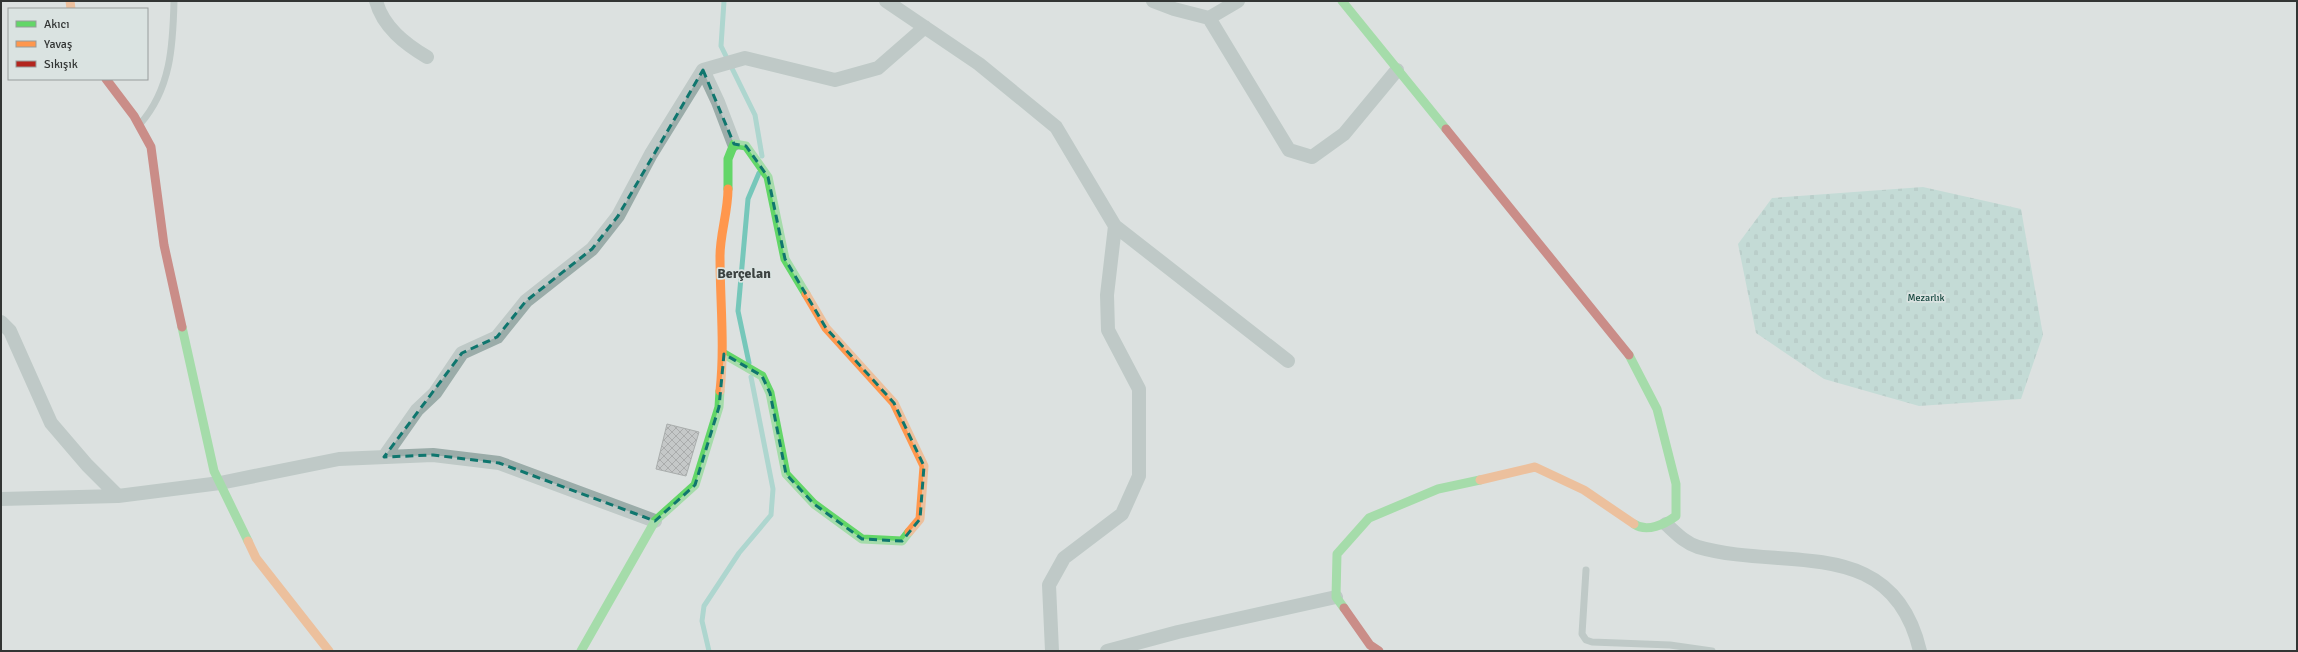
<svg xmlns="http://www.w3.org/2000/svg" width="2298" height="652" font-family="Signika,sans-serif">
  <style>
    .cemetery { fill: url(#cemetery-stones) }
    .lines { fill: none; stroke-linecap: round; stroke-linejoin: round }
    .stream { stroke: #76c7ba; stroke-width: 5 }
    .building { fill: url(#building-cross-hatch); stroke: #a9adac }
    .lane { stroke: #9baca9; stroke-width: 7 }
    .street { stroke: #9baca9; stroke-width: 14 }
    .fast { stroke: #63d668; stroke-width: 9 }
    .slow { stroke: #ff974d; stroke-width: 9 }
    .jam { stroke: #b3261e; stroke-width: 9 }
    .marked { fill: none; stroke: #0f766e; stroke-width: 3; stroke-dasharray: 8 5; stroke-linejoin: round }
    .labels { text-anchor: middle; stroke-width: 3.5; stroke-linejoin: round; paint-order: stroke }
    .park-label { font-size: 10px; fill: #14463e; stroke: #dae3e1 }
    .district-label { font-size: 14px; font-weight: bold; fill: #3b4240; stroke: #dae3e1 }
  </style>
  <defs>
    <pattern id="cemetery-stones" width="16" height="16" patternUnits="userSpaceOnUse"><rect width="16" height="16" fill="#a7d3cb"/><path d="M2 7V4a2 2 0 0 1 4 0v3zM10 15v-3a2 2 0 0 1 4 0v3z" fill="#90b6af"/></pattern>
    <pattern id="building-cross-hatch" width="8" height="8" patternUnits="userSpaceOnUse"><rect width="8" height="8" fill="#c5c8c8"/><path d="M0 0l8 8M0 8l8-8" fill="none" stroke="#aaacac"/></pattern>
  </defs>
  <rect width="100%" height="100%" fill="#dce1e0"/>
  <path class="cemetery" d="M1923 187 2021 209 2043 335 2021 399 1919 406 1824 379 1756 333 1738 244 1772 198Z"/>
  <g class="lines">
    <path class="stream" d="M724 1 721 46 755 115 762 156
      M749 363 738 311 748 199 759 173
      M709 651 702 621 704 606 739 553 771 515 773 489 751 377"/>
  </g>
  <path class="building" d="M667 424 699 432 686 476 656 469Z"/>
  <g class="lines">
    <path class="lane" d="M140 124C171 89 173 45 174 1
      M1586 570 1582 634 1586 640 1592 642 1670 645 1712 651"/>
    <path class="street" d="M376 1C383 27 405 44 427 57
      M886 1 979 64 1056 127 1115 226 1288 361
      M1153 1 1174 9 1209 18 1238 1
      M1209 18 1289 150 1312 157 1344 134 1397 70
      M703 70 718 102 734 144
      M1 322 10 331 51 423 87 465 118 496
      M384 457 417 410 435 393 462 353 497 337 526 301 592 249 618 216 651 154 703 70 745 58 835 80 878 68 925 27
      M1 499 118 496 220 483 339 459 433 455 499 463 655 521
      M1666 524C1676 533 1685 543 1698 547 1784 572 1892 532 1920 651
      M1052 651 1049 585 1064 558 1122 514 1139 476V389L1108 330 1107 295 1115 226
      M1107 651 1178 632 1336 597"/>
    <path class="fast" d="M1342 1 1446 129
      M728 189V159L734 144 746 146 768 177 785 259 806 294
      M182 327 214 471 248 541
      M724 354 762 376 770 393 786 474 814 504 862 539 902 541 909 532
      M1629 355 1657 409 1676 484V516C1665 524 1647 533 1634 524
      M1344 608 1336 597 1337 554 1369 518 1438 489 1480 480
      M581 651 655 521 695 485 719 407 720 391"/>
    <path class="slow" d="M70 1 71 9
      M806 294 826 328 894 403 924 466 920 519 909 532
      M720 391C725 345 720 302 720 256 720 234 728 212 728 189
      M1480 480 1535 467 1584 490 1634 524
      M248 541 256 558 329 651"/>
    <path class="jam" d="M106 79 134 116 151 147 164 245 182 327
      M1446 129 1629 355
      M1344 608 1370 645 1379 651"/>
  </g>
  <path d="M0 0H2298V652H0ZM703 70 734 144 746 146 768 177 785 259 826 328 894 403 924 466 920 519 902 541 862 539 814 504 786 474 770 393 762 376 724 354 719 407 695 485 655 521 499 463 433 455 384 457 462 353 497 337 526 301 592 249 618 216Z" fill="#dce1e0" fill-opacity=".55" fill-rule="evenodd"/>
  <path class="marked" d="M703 70 734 144 746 146 768 177 785 259 826 328 894 403 924 466 920 519 902 541 862 539 814 504 786 474 770 393 762 376 724 354 719 407 695 485 655 521 499 463 433 455 384 457 462 353 497 337 526 301 592 249 618 216Z"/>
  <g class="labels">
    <g class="park-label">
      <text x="1926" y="301">Mezarlık</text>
    </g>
    <g class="district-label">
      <text x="744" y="278">Berçelan</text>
    </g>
  </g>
  <rect width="2298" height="652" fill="none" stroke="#323534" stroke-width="4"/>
  <rect x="8" y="8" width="140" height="72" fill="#dae3e1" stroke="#979d9c"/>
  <rect x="16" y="21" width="20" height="6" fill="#63d668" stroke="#979d9c"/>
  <text x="44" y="28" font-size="12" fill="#323534">Akıcı</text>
  <rect x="16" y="41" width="20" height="6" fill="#ff974d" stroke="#979d9c"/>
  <text x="44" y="48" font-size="12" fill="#323534">Yavaş</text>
  <rect x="16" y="61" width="20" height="6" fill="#b3261e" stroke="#979d9c"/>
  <text x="44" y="68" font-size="12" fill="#323534">Sıkışık</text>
</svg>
